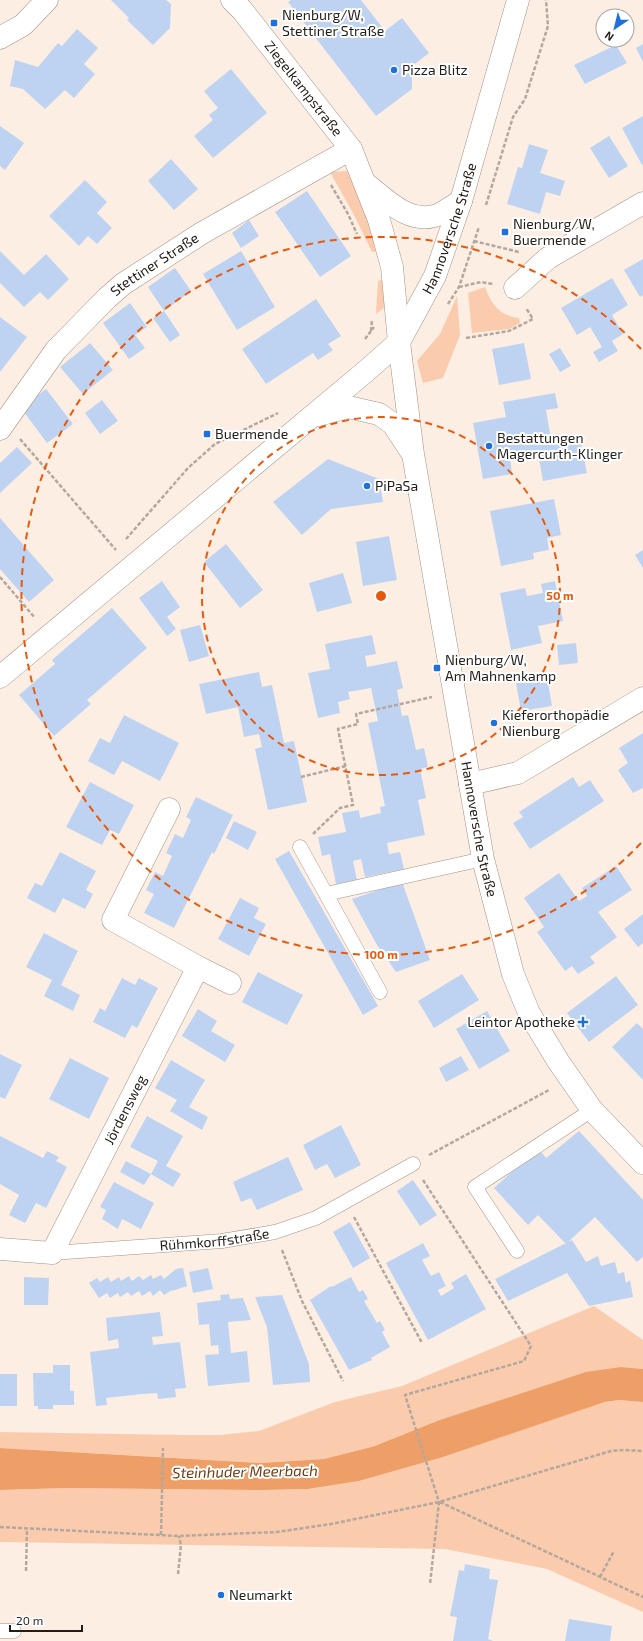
<svg xmlns="http://www.w3.org/2000/svg" width="643" height="1641" font-family="'Exo 2',sans-serif">
  <style>
    .green { fill: #faccad }
    .water { fill: #ee9f67 }
    .building { fill: #bed3f1 }
    .lines { fill: none; stroke-linecap: round; stroke-linejoin: round }
    .lane-casing { stroke: #a49286; stroke-width: 15 }
    .street-casing { stroke: #a49286; stroke-width: 23 }
    .path { stroke: #b3a79e; stroke-width: 2.5; stroke-dasharray: 4 2; stroke-linecap: butt }
    .lane { stroke: #fff; stroke-width: 14 }
    .street { stroke: #fff; stroke-width: 22 }
    .ring { fill: none; stroke: #e8590c; stroke-width: 2; stroke-dasharray: 7 5 }
    .poi-dot { fill: #1e71db; stroke: #fff; stroke-width: 1.5 }
    .labels { text-anchor: middle; stroke-width: 4; stroke-linejoin: round; paint-order: stroke }
    .poi-label { font-size: 14px; fill: #231d18; stroke: #fff; text-anchor: start }
    .street-label { font-size: 14px; fill: #231d18; stroke: #fff }
    .water-label { font-size: 15px; font-style: italic; fill: #6f3c12; stroke: #fff }
    .centre { fill: #e8590c; stroke: #fff; stroke-width: 2 }
    .ring-label { font-size: 12px; text-anchor: middle; font-weight: bold; fill: #e8590c; stroke: #fff; stroke-width: 4; stroke-linejoin: round; paint-order: stroke }
  </style>
  <rect width="100%" height="100%" fill="#fdeee3"/>
  <path class="green" d="M347 171 363 206 379 251 372 252 354 215 330 172Z
    M384 279 385 307 376 314 378 281Z
    M485 287C491 304 500 316 519 318L520 323 509 329 472 333 468 293Z
    M457 296 460 335 443 378 423 383 417 361 440 334Z
    M594 1306 643 1340V1369L621 1367 375 1446 324 1459 261 1463 0 1448V1432L183 1435H220L259 1431 335 1402 402 1386Z
    M619 1400 643 1402V1612L547 1569 445 1549 0 1542V1490L67 1488 263 1490 308 1489 359 1481 440 1458 605 1402Z"/>
  <path class="water" d="M621 1367 643 1369V1402L619 1400 605 1402 440 1458 359 1481 308 1489 263 1490 67 1488 0 1490V1448L261 1463 324 1459 375 1446 440 1420 586 1372Z"/>
  <path class="building" d="M111 0H166L171 4 170 28 153 45 127 20 129 18Z
    M291 0H361L385 31 402 18 429 53 412 66V89L376 116 288 2Z
    M77 29 98 48 84 64 95 74 74 98 65 90 45 109 23 89 10 86 15 60 38 67 58 43 62 46Z
    M643 44V62L636 48Z
    M616 45 627 63 585 84 574 65Z
    M231 69 267 113 213 158 194 136 213 120 209 115 218 108 204 91Z
    M643 116V164L642 165 622 128Z
    M0 126 24 143 5 170 0 166Z
    M609 136 628 166 609 178 590 148Z
    M529 144 548 150 540 173 565 181 560 196 546 192 540 214 507 204 518 167 522 168Z
    M171 159 198 189 174 210 148 181Z
    M85 180 107 202 97 213 112 228 97 244 88 236 79 246 49 216Z
    M307 191 351 256 320 277 275 212Z
    M249 220 259 236 241 248 232 233Z
    M0 251 24 275 46 254 69 279 48 300 40 292 24 307 0 283Z
    M241 251 275 307 237 330 203 274Z
    M643 259V295L640 297 624 270Z
    M175 268 191 291 164 311 148 287Z
    M612 278 628 305 612 315 623 334 612 341 618 351 599 362 593 352 602 347 590 327 577 335 561 308Z
    M316 299 341 336 328 344 333 350 318 360 313 353 266 384 242 349Z
    M130 303 147 327 135 335 145 348 129 359 103 323Z
    M164 311 180 335 170 342 153 318Z
    M0 317 27 337 0 372Z
    M90 343 113 370 83 394 60 367Z
    M524 343 531 379 499 385 492 349Z
    M560 348 571 366 560 372 549 354Z
    M46 389 73 424 47 443 21 408Z
    M555 393 558 408 546 410 551 439 579 434 587 473 543 481 538 453 510 458 512 474 483 479 473 423 506 417 503 402Z
    M102 400 118 421 100 434 85 413Z
    M17 447 32 463 0 493V463Z
    M328 459 379 479 383 502 331 509 302 535 273 502Z
    M554 499 561 535 547 538 549 550 533 553 534 559 501 566 490 511Z
    M0 518 54 580 29 602 0 569Z
    M389 536 397 580 363 586 356 542Z
    M226 544 263 590 240 608 204 562Z
    M643 550V568L635 555Z
    M343 573 352 603 317 612 309 583Z
    M162 581 180 607 167 617 176 629 167 636 139 598Z
    M555 581 563 621 538 626 542 643 511 650 500 593 525 588 527 596 543 593 541 584Z
    M112 608 147 648 87 700 91 704 54 736 19 695 55 664 52 660Z
    M200 625 209 656 189 662 180 630Z
    M372 635 376 654 365 656 367 667 397 661 403 688 397 690 402 716 408 715 416 750 424 748 428 767 420 769 426 798 418 800 425 835 387 843 389 854 400 852 404 869 365 877 361 859 353 861 357 880 336 884 330 854 322 856 318 837 346 832 342 813 359 810 360 818 381 813 380 807 385 806 368 723 378 721 371 688 348 692 350 699 338 702 340 713 318 718 308 673 330 669 325 644Z
    M576 643 578 663 559 665 557 645Z
    M259 672 262 687 272 685 284 743 294 741 307 802 268 810 255 749 262 747 259 734 244 737 238 707 206 714 199 684Z
    M547 677 552 706 521 711 516 683Z
    M124 715 179 743 160 781 122 761 114 775 88 761 100 738 110 743Z
    M643 733V788L633 793 618 770 628 763 619 748Z
    M573 777 579 787 590 780 604 801 530 849 513 823 523 817 519 812Z
    M90 782 134 805 119 834 110 830 102 845 66 827Z
    M196 797 233 815 214 854 212 852 174 928 144 913 154 894 146 890 155 872 163 876 172 856 166 853 175 834 183 838 191 820 186 817Z
    M234 821 257 832 248 850 226 838Z
    M289 851 378 1006 363 1015 275 859Z
    M60 852 96 871 86 890 93 894 85 909 63 898 55 913 27 898 35 883 42 886Z
    M616 866 632 890 598 912 617 937 590 957 595 963 578 974 572 966 565 971 537 932 544 927 524 898 559 873 579 901 587 896 582 888Z
    M402 882 430 960 396 972 377 945 352 899Z
    M240 898 259 908 254 918 266 924 249 956 218 939Z
    M643 914V943L638 947 624 929Z
    M44 933 78 951 61 985 80 995 73 1011 44 996 52 980 26 967Z
    M258 972 303 995 287 1025 242 1002Z
    M462 974 479 1000 434 1028 418 1001Z
    M616 976 638 1005 589 1042 567 1013Z
    M122 978 135 985 139 978 158 988 137 1028 132 1025 125 1038 93 1022 100 1008 105 1011Z
    M198 1009 217 1021 211 1031 235 1045 225 1062 182 1036Z
    M487 1011 510 1051 479 1069 456 1029Z
    M637 1023 643 1029V1080L612 1047Z
    M0 1054 22 1065 5 1099 0 1097Z
    M461 1056 469 1070 446 1082 439 1068Z
    M70 1058 109 1078 89 1119 49 1099Z
    M171 1060 205 1080 189 1107 208 1117 202 1130 170 1111 177 1100 155 1088Z
    M147 1116 183 1136 166 1166 181 1174 173 1187 151 1174 158 1161 130 1147Z
    M341 1125 361 1165 335 1178 327 1164 315 1170 303 1145Z
    M579 1131 643 1200V1257L637 1262 595 1217 566 1244 538 1215 528 1225 494 1188 538 1148 546 1158Z
    M0 1136 43 1158 47 1151 59 1157 56 1161 67 1167 46 1208 36 1203 25 1223 9 1215 19 1195 0 1184Z
    M288 1157 303 1190 257 1210 251 1198 241 1202 233 1182Z
    M126 1161 151 1174 144 1185 120 1172Z
    M413 1180 437 1215 420 1226 397 1191Z
    M114 1182 154 1203 141 1229 122 1219 118 1229 102 1219 106 1210 100 1207Z
    M350 1222 370 1258 353 1268 333 1232Z
    M572 1240 586 1262 598 1256 601 1266 615 1262 618 1274 624 1272 626 1283 630 1280 633 1297 589 1306 567 1273 508 1301 495 1279Z
    M423 1243 430 1256 422 1260 431 1276 439 1272 446 1286 438 1290 441 1296 454 1288 451 1283 466 1274 486 1309 428 1340 386 1263Z
    M183 1268 187 1286 172 1291V1290L164 1295 160 1290 153 1296 150 1291 142 1296 139 1291 131 1296 128 1292 120 1297 118 1293 110 1298 107 1293 99 1298 89 1283 97 1278 100 1282 108 1277 111 1282 119 1277 121 1281 129 1276 132 1281 139 1276 143 1280 151 1275 153 1279 161 1275 164 1279 176 1269Z
    M208 1268 213 1289 193 1293 189 1272Z
    M24 1277 49 1278 48 1305H24Z
    M351 1277 359 1292 363 1290 368 1299 364 1301 377 1323 380 1321 385 1330 382 1332 390 1347 371 1358 372 1360 349 1370 310 1300 331 1286 332 1287Z
    M229 1294 230 1299 243 1298 251 1320 228 1322 231 1353 247 1351 250 1382 208 1386 205 1355 219 1354 218 1345 211 1346 209 1324 199 1325 197 1303 221 1300 220 1295Z
    M282 1295 309 1364 310 1382 273 1385 267 1327 255 1297Z
    M160 1312 163 1336 152 1337 153 1345 180 1342 186 1388 175 1389 176 1397 158 1399 157 1393 142 1394 106 1398 107 1405 96 1406 90 1352 119 1348 118 1339 108 1341 106 1318Z
    M53 1365H70V1391H74V1405H53V1409H38V1406H34L33 1373H53Z
    M0 1374H17V1406H0Z
    M465 1564 490 1569 489 1579 498 1580 488 1639 493 1641H453L457 1617 450 1616 459 1570 464 1571Z
    M569 1619 612 1626 610 1641H565Z"/>
  <g class="lines">
    <g class="lane-casing">
      <g id="lane">
        <path d="M300 847 380 992"/>
        <path d="M326 894 483 859"/>
        <path d="M517 1251 475 1187 592 1110"/>
        <path id="s1" d="M52 1253 222 1241 275 1232 316 1218 413 1164"/>
        <path d="M0 1631H14"/>
      </g>
    </g>
    <g class="street-casing">
      <g id="street">
        <path id="s2" d="M232 0 242 10 351 149 379 220 392 267 399 342 413 454 483 859 513 974 529 1013 558 1061 592 1110 643 1163"/>
        <path d="M0 38 23 25 47 0"/>
        <path d="M366 184C387 200 411 227 440 214 447 210 454 205 461 201"/>
        <path d="M515 288 548 258 643 203"/>
        <path d="M318 415 348 407 379 414 393 424 410 450"/>
        <path id="s3" d="M0 429 56 350 107 298 123 284 202 233 351 149"/>
        <path id="s4" d="M0 677 365 372 399 342 435 276 461 201 518 0"/>
        <path d="M470 784 518 773 643 698"/>
        <path d="M169 809 113 920 198 967"/>
        <path id="s5" d="M0 1249 52 1253 198 967 230 983"/>
      </g>
    </g>
    <path class="path" d="M331 185 348 214 357 234
      M486 205 513 117 525 99 548 26 546 0
      M474 241 519 252
      M459 287 481 282 493 284
      M448 304 459 287 479 227
      M371 331 372 320
      M466 338 509 331 533 319 526 308
      M365 339 374 327
      M20 439 116 550
      M126 539 188 468 215 444 278 413
      M0 577 35 618
      M301 777 346 766
      M313 834 340 808 353 805 338 729 358 724 356 714 432 697
      M429 1155 549 1090
      M423 1180 531 1346 524 1361 405 1395 439 1502 430 1584
      M354 1217 422 1343
      M282 1250 302 1301 343 1381
      M440 1502 643 1597
      M0 1527 179 1536 277 1532 331 1524 439 1502 611 1451 624 1450 643 1451
      M161 1535 163 1448
      M26 1571 27 1528
      M178 1574 181 1545 179 1536
      M600 1577 614 1551"/>
    <use href="#lane" class="lane"/>
    <use href="#street" class="street"/>
  </g>
  <g class="ring">
    <circle cx="381" cy="596" r="179"/>
    <path d="M641 843A359 359 0 1 1 641 349"/>
  </g>
  <g class="poi-dot">
    <rect x="270" y="19" width="8" height="8" rx="2"/>
    <circle cx="394" cy="70" r="4"/>
    <rect x="501" y="228" width="8" height="8" rx="2"/>
    <rect x="203" y="430" width="8" height="8" rx="2"/>
    <circle cx="489" cy="446" r="4"/>
    <circle cx="367" cy="486" r="4"/>
    <rect x="433" y="664" width="8" height="8" rx="2"/>
    <circle cx="494" cy="723" r="4"/>
    <path d="M581 1016h4v4h4v4h-4v4h-4v-4h-4v-4h4z"/>
    <circle cx="221" cy="1595" r="4"/>
  </g>
  <g class="labels">
    <g class="poi-label">
      <text x="282" y="20">Nienburg/W,<tspan x="282" dy="16">Stettiner Straße</tspan></text>
      <text x="402" y="75">Pizza Blitz</text>
      <text x="513" y="229">Nienburg/W,<tspan x="513" dy="16">Buermende</tspan></text>
      <text x="215" y="439">Buermende</text>
      <text x="497" y="443">Bestattungen<tspan x="497" dy="16">Magercurth-Klinger</tspan></text>
      <text x="375" y="491">PiPaSa</text>
      <text x="445" y="665">Nienburg/W,<tspan x="445" dy="16">Am Mahnenkamp</tspan></text>
      <text x="502" y="720">Kieferorthopädie<tspan x="502" dy="16">Nienburg</tspan></text>
      <text x="575" y="1027" text-anchor="end">Leintor Apotheke</text>
      <text x="229" y="1600">Neumarkt</text>
    </g>
    <g class="street-label">
      <text dy="5" stroke="none"><textPath href="#s2" startOffset="114">Ziegelkampstraße</textPath></text>
      <text dy="5" stroke="none"><textPath href="#s4" startOffset="646">Hannoversche Straße</textPath></text>
      <text dy="5" stroke="none"><textPath href="#s3" startOffset="228">Stettiner Straße</textPath></text>
      <text dy="5" stroke="none"><textPath href="#s2" startOffset="885">Hannoversche Straße</textPath></text>
      <text dy="5" stroke="none"><textPath href="#s5" startOffset="213">Jördensweg</textPath></text>
      <text dy="5" stroke="none"><textPath href="#s1" startOffset="163">Rühmkorffstraße</textPath></text>
    </g>
    <g class="water-label">
      <text transform="translate(245 1472) rotate(-1)" y="5">Steinhuder Meerbach</text>
    </g>
  </g>
  <circle cx="381" cy="596" r="6" class="centre"/>
  <g class="ring-label">
    <text x="560" y="600">50 m</text>
    <text x="381" y="959">100 m</text>
  </g>
  <g transform="translate(615 28) rotate(215)"><circle r="19" fill="#ffffff" stroke="#a7a5a3"/>
  <path d="M0-3L7 15L0 10L-7 15Z" fill="#1e71db"/>
  <text y="-6" font-size="11" font-weight="bold" text-anchor="middle" fill="#231d18">N</text>
  </g>
  <path d="M10 1625v6h72v-6" fill="none" stroke="#231d18" stroke-width="2"/>
  <text x="16" y="1625" font-size="12" fill="#231d18" stroke="#ffffff" stroke-width="3" paint-order="stroke">20 m</text>
</svg>
